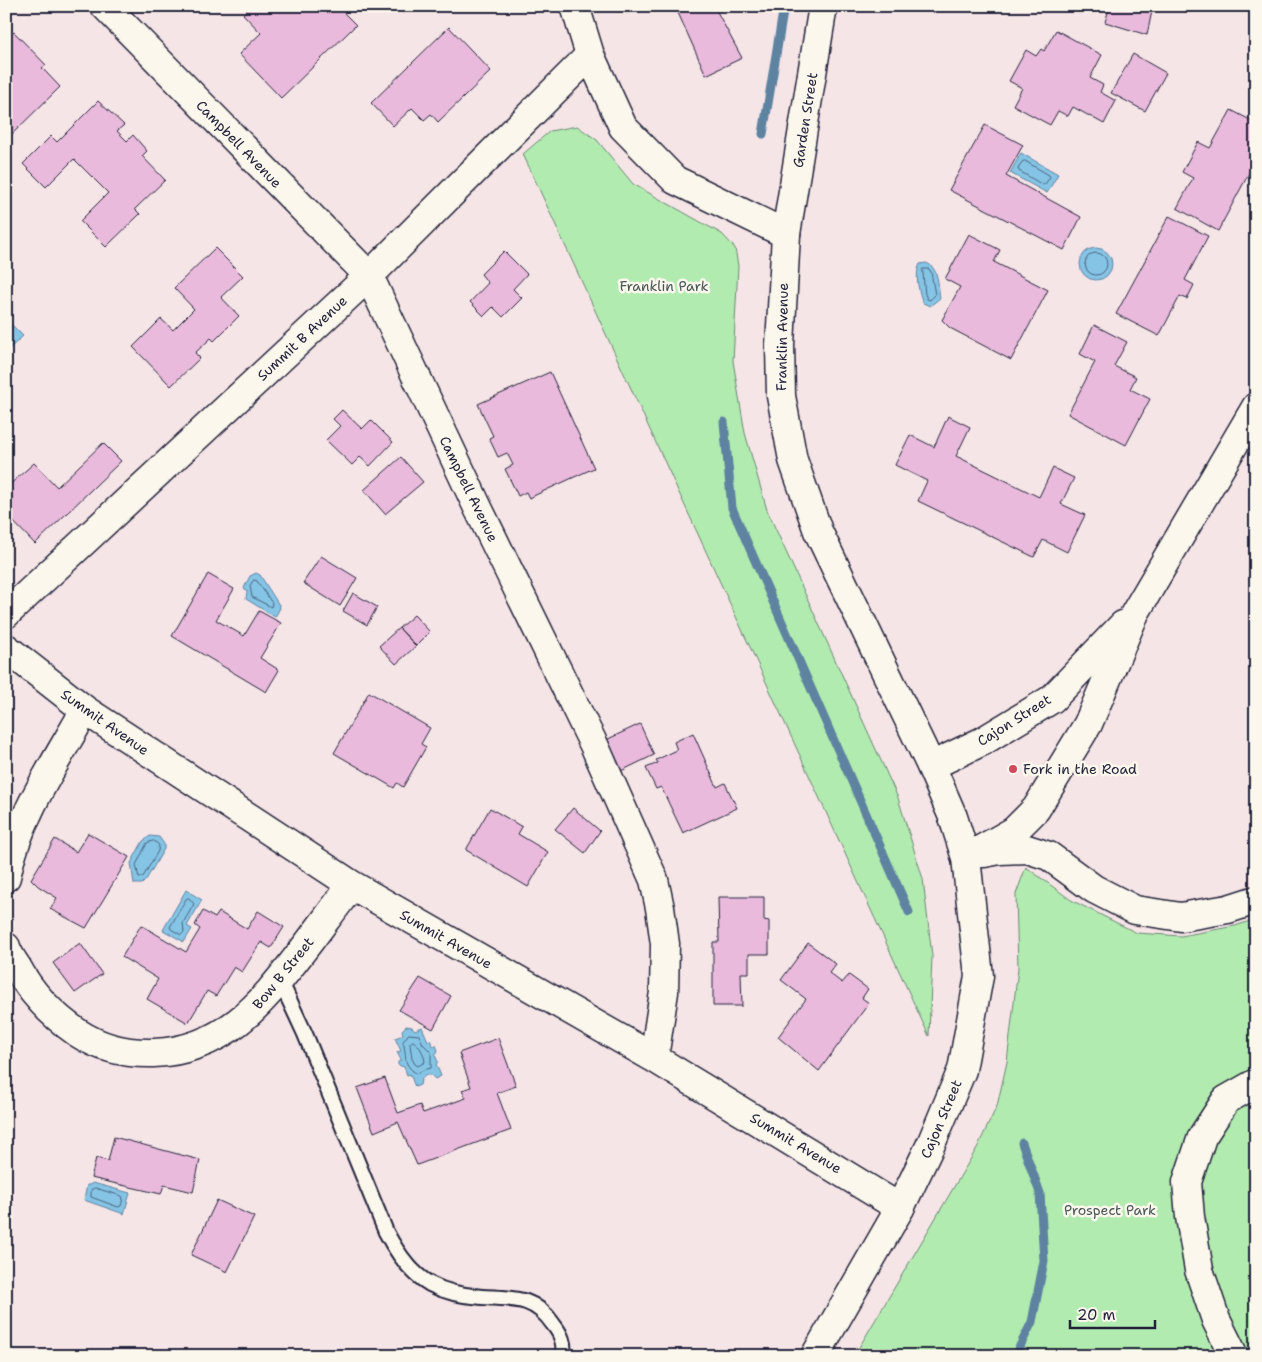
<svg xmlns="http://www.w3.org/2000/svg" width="1262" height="1362" font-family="'Shantell Sans',sans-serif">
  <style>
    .green { fill: #b1ebaf; stroke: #6a8675 }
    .water { fill: #85c4e5; stroke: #5d83a1 }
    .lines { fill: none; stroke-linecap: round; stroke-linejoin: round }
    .shore { stroke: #4a637f; stroke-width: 1 }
    .stream { stroke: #5d83a1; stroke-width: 9 }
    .building { fill: #e9badc; stroke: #22223b }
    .lane-casing { stroke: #22223b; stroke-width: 18 }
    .street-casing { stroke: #22223b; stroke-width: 31 }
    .secondary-casing { stroke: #22223b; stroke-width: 31 }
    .lane { stroke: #fbf7ec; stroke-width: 14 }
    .street { stroke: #fbf7ec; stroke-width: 28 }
    .secondary { stroke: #fbf7ec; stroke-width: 28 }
    .poi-dot { fill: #d1495b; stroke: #fbf7ec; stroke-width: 2 }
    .labels { text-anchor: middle; stroke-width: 5; stroke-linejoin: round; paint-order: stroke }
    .street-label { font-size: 14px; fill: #22223b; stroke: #fbf7ec }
    .park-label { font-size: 14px; fill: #465458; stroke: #fbf7ec }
    .poi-label { font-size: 14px; fill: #22223b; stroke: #fbf7ec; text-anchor: start }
  </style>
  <rect width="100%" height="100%" fill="#f6e5e7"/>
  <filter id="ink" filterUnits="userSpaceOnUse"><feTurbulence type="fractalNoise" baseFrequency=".02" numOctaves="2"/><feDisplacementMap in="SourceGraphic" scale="10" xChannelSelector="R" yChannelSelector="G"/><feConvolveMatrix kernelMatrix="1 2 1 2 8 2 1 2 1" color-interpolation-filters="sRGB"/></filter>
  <g filter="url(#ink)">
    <path class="green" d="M577 126 597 140 633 184 722 234 735 248 738 266 733 361 745 433 767 510 898 798 923 879 932 956 929 1036 523 154 550 131Z
      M1026 867 1071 900 1137 933 1181 936 1235 926 1256 919V1356H854L977 1148 997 1106 1007 1062 1018 968 1016 894Z"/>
    <path class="water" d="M1021 153 1058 174 1047 193 1010 173Z
      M1080 264a16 16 0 1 1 32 0a16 16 0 1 1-32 0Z
      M926 263C939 267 938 286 940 298L930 306 923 303C919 293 914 274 920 264Z
      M6 319 23 336 6 352Z
      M256 573 260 575 279 605 280 608 275 617 246 599 247 591 244 588 250 576Z
      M150 836 159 837 164 844V849L146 880 142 884H134L131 863 143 841Z
      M186 890 202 900 187 926 192 929 184 942 163 930Z
      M406 1026 412 1027 415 1030 422 1027 428 1041 430 1040 433 1046 436 1045 438 1051 435 1055 438 1062 436 1064 441 1076 435 1079 431 1075H425L421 1080 420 1085 415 1087 410 1074 407 1075 404 1067 398 1065V1062L401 1060 397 1052 401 1051 395 1038 403 1035 402 1030Z
      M93 1183 130 1193 124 1214 84 1200 87 1185H89Z"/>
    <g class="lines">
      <path class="shore" d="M1025 161 1049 175 1050 177 1045 184 1043 185 1019 171 1018 169 1022 162Z
        M1085 264a11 11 0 1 1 22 0a11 11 0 1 1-22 0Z
        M923 269H929L931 272 935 295 930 300 927 299 925 294Z
        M254 580 257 581 272 603 271 607 252 597 250 586Z
        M154 841 159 845 158 851 143 877 139 878 136 865 147 843Z
        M189 898 194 904 183 923 184 932 181 935 171 929 170 927 186 899Z
        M409 1034 419 1035 423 1044 431 1052V1068L423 1070 417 1074C401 1063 408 1058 403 1042Z
        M413 1041C420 1045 424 1054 425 1062L418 1066 415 1064 412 1059 410 1044Z
        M95 1188 122 1196 123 1198 121 1206 118 1207 91 1197V1190Z"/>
      <path class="stream" d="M763 134 784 6
        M724 422 732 508 909 912
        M1015 1356 1032 1322 1044 1261 1040 1193 1022 1143"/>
    </g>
    <path class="building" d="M251 6H337L356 25 281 98 239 54 261 33 243 14Z
      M675 6H714L742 58 706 75Z
      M1110 6H1153L1147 35 1105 22Z
      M449 27 491 71 438 122 431 114 424 120 412 108 393 126 371 103Z
      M1056 30 1102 55 1090 78 1103 85 1100 92 1116 101 1104 124 1073 107 1068 116 1058 111 1050 125 1013 105 1022 88 1009 81 1026 50 1036 56 1041 49 1044 51Z
      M14 32 46 65 42 68 60 87 6 140V35L8 37Z
      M1133 54 1166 73 1145 111 1111 93Z
      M98 101 124 125 117 131 127 141 133 135 147 151 142 156 165 180 135 209 140 214 106 247 80 221 108 193 74 159 46 187 23 164 51 136 57 142Z
      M1231 110 1256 123V160L1218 231 1177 208 1193 178 1182 172 1198 142 1210 148Z
      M985 125 1023 145 1006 176 1081 217 1064 250 949 190Z
      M1169 216 1208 236 1185 280 1194 285 1187 299 1180 296 1159 336 1116 314Z
      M969 234 1000 250 994 262 1048 290 1011 360 950 328 942 320 960 287 945 279Z
      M215 248 243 276 221 297 239 316 214 341 211 338 195 353 200 358 171 386 133 347 161 319 173 330 194 309 174 288Z
      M504 251 527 274 513 289 522 298 503 317 493 307 484 316 470 302 488 283 481 274Z
      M1094 325 1127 342 1114 366 1136 377 1130 389 1150 399 1126 445 1068 414 1095 362 1080 354Z
      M550 372 594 468 529 498 526 492 518 496 505 469 513 465 507 453 498 457 489 438 493 436 478 404Z
      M342 410 362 429 371 420 393 442 370 466 360 457 352 465 326 440 340 426 333 419Z
      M948 416 970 427 956 456 1039 497 1053 468 1074 478 1061 504 1085 515 1067 552 1043 540 1034 557 918 501 927 481 895 465 910 435 934 447Z
      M103 443 121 461 35 544 6 514V488L34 463 57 487Z
      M401 457 423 482 385 514 364 490Z
      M321 556 357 578 340 606 303 583Z
      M208 574 234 589 216 620 244 636 259 611 281 623 260 658 279 670 266 692 172 636Z
      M353 593 377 607 367 625 343 611Z
      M414 615 430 632 416 646 399 628Z
      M399 628 416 646 396 664 379 646Z
      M369 692 430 728 421 744 426 747 403 787 397 783 394 788 334 753Z
      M640 724 654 755 621 771 606 740Z
      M693 733 717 787 725 783 737 808 683 833 661 787 656 789 646 768 658 763 656 760 677 750 674 742Z
      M490 808 522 827 518 834 548 852 528 887 466 850Z
      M573 808 600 831 585 853 555 829Z
      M88 833 129 857 86 928 50 909 57 898 38 886 31 879 55 839 76 852Z
      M718 897H764V920L769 921V954H749V973H741L742 1006H713V942H719Z
      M203 911 215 918 219 912 247 929 258 911 284 927 271 948 261 942 242 972 234 967 216 996 207 991 188 1023 147 999 158 979 122 957 141 925 186 952 200 929 195 925Z
      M80 943 102 974 75 993 53 963Z
      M808 943 836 964 829 973 842 983 849 975 868 989 862 998 869 1003 819 1071 778 1037 806 999 781 980Z
      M420 978 451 996 433 1029 399 1010Z
      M498 1038 516 1086 497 1093 511 1130 417 1165 398 1122 374 1132 357 1088 385 1078 398 1113 420 1105 423 1113 466 1098 462 1090 471 1087 459 1053Z
      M114 1137 200 1160 193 1192 164 1185 161 1194 91 1178 96 1158 108 1161Z
      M217 1200 254 1217 227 1272 191 1255Z"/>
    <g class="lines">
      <g class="lane-casing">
        <path id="lane" d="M280 980 305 1034 386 1232C396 1251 410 1273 430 1284 445 1292 466 1296 482 1297 513 1299 534 1296 553 1324 561 1334 565 1343 563 1356"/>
      </g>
      <g class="street-casing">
        <path id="street" d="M105 6 369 276 478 508 595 747 654 880 660 908 665 944 664 992 654 1058
          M575 6 590 55 623 127 675 180 786 234
          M6 614 369 276 590 55
          M6 648 85 710 352 885 654 1058 900 1208
          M931 766 983 741 1052 699 1123 625
          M984 853 1000 850 1027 849 1049 856 1094 889 1135 910 1181 917 1228 909 1256 900
          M966 858 1014 831 1036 809 1088 724 1135 613 1256 407
          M6 877C18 817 55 764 85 710
          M6 947C8 954 13 961 17 967 32 995 52 1015 78 1033 101 1048 126 1054 154 1053 223 1050 260 1006 299 955 317 932 334 908 352 885
          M1234 1356 1216 1320 1199 1270 1190 1217 1187 1182 1202 1137 1226 1100 1256 1083"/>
      </g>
      <g class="secondary-casing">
        <path id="secondary" d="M815 1356 900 1208 931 1144 962 1070 979 976 966 858 953 817 931 766 818 531 793 460 781 396 780 345 786 234 823 6"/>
      </g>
      <use href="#lane" class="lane"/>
      <use href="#street" class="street"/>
      <use href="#secondary" class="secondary"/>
    </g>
  </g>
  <circle class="poi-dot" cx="1013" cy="769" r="5"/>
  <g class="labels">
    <g class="street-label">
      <text transform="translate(805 120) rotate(-81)" y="5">Garden Street</text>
      <text transform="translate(239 144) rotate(46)" y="5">Campbell Avenue</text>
      <text transform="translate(782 337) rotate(-89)" y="5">Franklin Avenue</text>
      <text transform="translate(302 338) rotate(-43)" y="5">Summit B Avenue</text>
      <text transform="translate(469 489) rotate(64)" y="5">Campbell Avenue</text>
      <text transform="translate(1014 720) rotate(-32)" y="5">Cajon Street</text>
      <text transform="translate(105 722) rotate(35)" y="5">Summit Avenue</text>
      <text transform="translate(446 939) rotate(30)" y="5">Summit Avenue</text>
      <text transform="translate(283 973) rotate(-51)" y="5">Bow B Street</text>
      <text transform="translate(941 1119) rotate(-67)" y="5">Cajon Street</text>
      <text transform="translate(796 1143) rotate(31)" y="5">Summit Avenue</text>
    </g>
    <g class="park-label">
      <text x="664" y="291">Franklin Park</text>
      <text x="1110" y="1215">Prospect Park</text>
    </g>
    <g class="poi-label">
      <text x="1023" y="774">Fork in the Road</text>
    </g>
  </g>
  <rect width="1262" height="1362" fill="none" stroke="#fbf7ec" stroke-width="25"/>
  <rect x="12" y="12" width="1237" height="1337" fill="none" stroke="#22223b" stroke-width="2" filter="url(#ink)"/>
  <path d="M1070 1320v8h85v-8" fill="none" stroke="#22223b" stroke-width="2.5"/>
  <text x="1077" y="1320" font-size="15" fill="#22223b" stroke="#fbf7ec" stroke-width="4" paint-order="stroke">20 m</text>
</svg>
